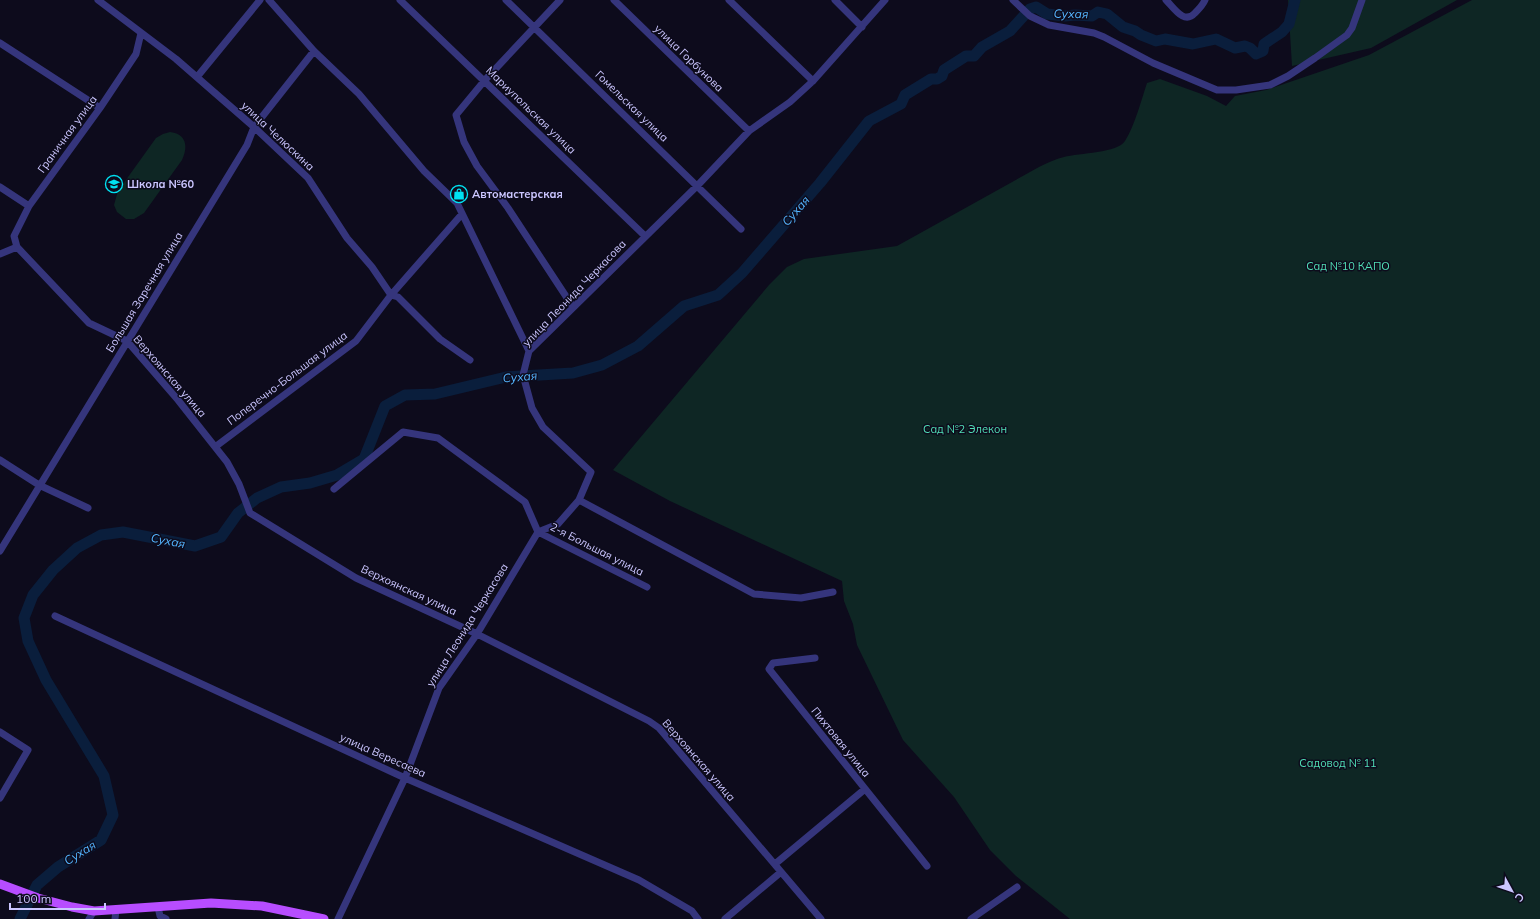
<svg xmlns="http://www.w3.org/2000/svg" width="1540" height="919" font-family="Mulish,sans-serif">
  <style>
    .green { fill: #0e2624 }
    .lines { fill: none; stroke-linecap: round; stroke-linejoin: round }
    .river { stroke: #0a1e3c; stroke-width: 11 }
    .minor { stroke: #35357c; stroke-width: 7 }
    .major { stroke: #b74dff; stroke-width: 9 }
    .labels { text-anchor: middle; stroke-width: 3; stroke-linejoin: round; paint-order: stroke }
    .street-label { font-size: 11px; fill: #cbc6ff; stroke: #0d0b1c }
    .poi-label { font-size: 11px; font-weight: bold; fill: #cbc6ff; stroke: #0d0b1c; text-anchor: start }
    .park-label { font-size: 11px; fill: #51e0b7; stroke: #0d0b1c }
    .water-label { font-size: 12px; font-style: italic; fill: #54b5ff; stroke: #0d0b1c }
  </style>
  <rect width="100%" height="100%" fill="#0d0b1c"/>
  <path class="green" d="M1288 0H1457L1371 48 1292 66Z
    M1472 0H1540V919H1070L1016 876 990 850 954 797 903 740 857 645 853 624 844 601 842 581 670 501 613 470 769 285 787 267 804 259 897 246 1039 167C1047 163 1056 159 1064 157 1079 153 1118 153 1125 141 1135 125 1141 101 1147 83L1160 79 1207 96 1226 106 1235 96 1266 90 1369 55Z
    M170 132C187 134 188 147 182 160L144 213 134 219H126L117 212 114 205 118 191 156 138 163 134Z"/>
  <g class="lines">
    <path class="river" d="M20 919 37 885 58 867 101 840 113 815 104 776 46 680 28 641 24 618 33 595 53 570 77 548 101 535 123 532 195 546 221 537 238 513 257 498 281 487 310 483 337 475 364 459 385 406 405 395 435 394 506 377 573 373 602 365 638 346 684 306 718 295 742 273 820 183 869 121 901 104 905 95 931 79H937L942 76 944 70 966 56H974L982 47 1010 31 1030 9 1036 7 1047 14 1065 16 1075 15 1092 16 1098 12 1107 14 1123 27 1135 31 1141 35 1156 41 1165 39 1193 44 1216 39 1235 48 1245 46 1250 48 1256 54 1263 51 1264 44 1282 32 1289 24 1295 0"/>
    <path class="minor" d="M98 0 176 59 254 127 308 178 347 238 372 267 391 295 398 297 440 339 470 360
      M269 0 314 51 359 94 424 171 457 203 529 351
      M400 0 645 236
      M506 0 741 229
      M560 0 485 80 456 115 464 142 477 166 508 208 573 307
      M614 0 749 131
      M729 0 813 81
      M835 0 862 27
      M1013 0 1030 16 1049 25 1094 33 1104 37 1153 63 1217 90H1236L1270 85 1288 76 1315 58 1347 35 1352 28 1362 0
      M1166 0C1174 8 1184 25 1195 13 1199 9 1203 5 1205 0
      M141 33 136 54 100 108 29 206 14 236 17 247 89 323 127 341 178 400 227 462 239 484 250 513 356 578 477 634 649 721 659 728 821 919
      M0 43 100 108
      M197 77 260 0
      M0 187 29 206
      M0 254 17 247
      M215 447 356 341 391 295 462 214
      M0 460 39 485 88 508
      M334 489 403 432 438 438 525 502 538 532 647 587
      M579 500 754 594 801 598 833 592
      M0 551 247 145 254 127 314 51
      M55 616 405 778 639 880 692 911 698 919
      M815 658 773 663 769 669 927 866
      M0 732 28 750 0 798
      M775 864 865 789
      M158 907 160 916 166 919
      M89 919 94 911
      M115 919 116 910
      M338 919 405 778 439 688 477 634 538 532 558 524 579 500 591 472 543 427 532 408 523 375 529 351 698 185 749 131 790 102 813 81 885 0
      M725 919 781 872
      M971 919 1017 887"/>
    <path class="major" d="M0 884 38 898 72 907 94 911 211 903 262 906 324 919"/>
  </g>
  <defs>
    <g id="school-ring" transform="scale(0.9)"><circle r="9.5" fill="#0d0b1c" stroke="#00e1f1" stroke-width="1.5"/><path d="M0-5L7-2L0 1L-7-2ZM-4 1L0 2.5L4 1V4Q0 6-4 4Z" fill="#00e1f1"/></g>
    <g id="shop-ring" transform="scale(0.9)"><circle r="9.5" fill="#0d0b1c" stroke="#00e1f1" stroke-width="1.5"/><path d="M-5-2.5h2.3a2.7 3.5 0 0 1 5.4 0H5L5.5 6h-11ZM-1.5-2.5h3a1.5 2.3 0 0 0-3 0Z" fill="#00e1f1"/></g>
  </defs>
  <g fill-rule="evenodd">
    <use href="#school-ring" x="114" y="184"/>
    <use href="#shop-ring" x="459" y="194"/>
  </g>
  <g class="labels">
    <g class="street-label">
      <text transform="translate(689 58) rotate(44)" y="4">улица Горбунова</text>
      <text transform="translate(632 106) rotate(44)" y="4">Гомельская улица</text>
      <text transform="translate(531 110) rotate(44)" y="4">Мариупольская улица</text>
      <text transform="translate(67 134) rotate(-54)" y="4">Граничная улица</text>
      <text transform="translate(278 136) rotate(43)" y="4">улица Челюскина</text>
      <text transform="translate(144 292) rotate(-59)" y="4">Большая Заречная улица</text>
      <text transform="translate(574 293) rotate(-46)" y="4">улица Леонида Черкасова</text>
      <text transform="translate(170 376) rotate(49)" y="4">Верхоянская улица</text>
      <text transform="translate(287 378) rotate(-37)" y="4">Поперечно-Большая улица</text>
      <text transform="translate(597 549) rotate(27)" y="4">2-я Большая улица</text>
      <text transform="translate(409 590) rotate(25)" y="4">Верхоянская улица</text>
      <text transform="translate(467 625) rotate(-58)" y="4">улица Леонида Черкасова</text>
      <text transform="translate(841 742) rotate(51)" y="4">Пихтовая улица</text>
      <text transform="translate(383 755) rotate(24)" y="4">улица Вересаева</text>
      <text transform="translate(699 760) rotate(49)" y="4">Верхоянская улица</text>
    </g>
    <g class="poi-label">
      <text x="127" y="188">Школа №60</text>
      <text x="472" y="198">Автомастерская</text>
    </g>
    <g class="park-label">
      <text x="1348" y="270">Сад №10 КАПО</text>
      <text x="965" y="433">Сад №2 Элекон</text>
      <text x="1338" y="767">Садовод № 11</text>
    </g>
    <g class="water-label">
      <text transform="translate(1071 14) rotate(1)" y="4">Сухая</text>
      <text transform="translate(796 211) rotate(-49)" y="4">Сухая</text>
      <text transform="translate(520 377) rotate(-5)" y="4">Сухая</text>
      <text transform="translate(168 541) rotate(11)" y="4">Сухая</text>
      <text transform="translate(80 853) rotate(-32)" y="4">Сухая</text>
    </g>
  </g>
  <g transform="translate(1512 891) rotate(130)" stroke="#0d0b1c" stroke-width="3" paint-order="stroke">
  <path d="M0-3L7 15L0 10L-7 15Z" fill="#cbc6ff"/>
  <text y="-6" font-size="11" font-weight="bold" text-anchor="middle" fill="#cbc6ff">С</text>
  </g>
  <path d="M10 903v6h95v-6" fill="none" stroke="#cbc6ff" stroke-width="2"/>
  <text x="16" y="903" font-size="12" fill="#cbc6ff" stroke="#0d0b1c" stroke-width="3" paint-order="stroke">100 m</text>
</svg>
